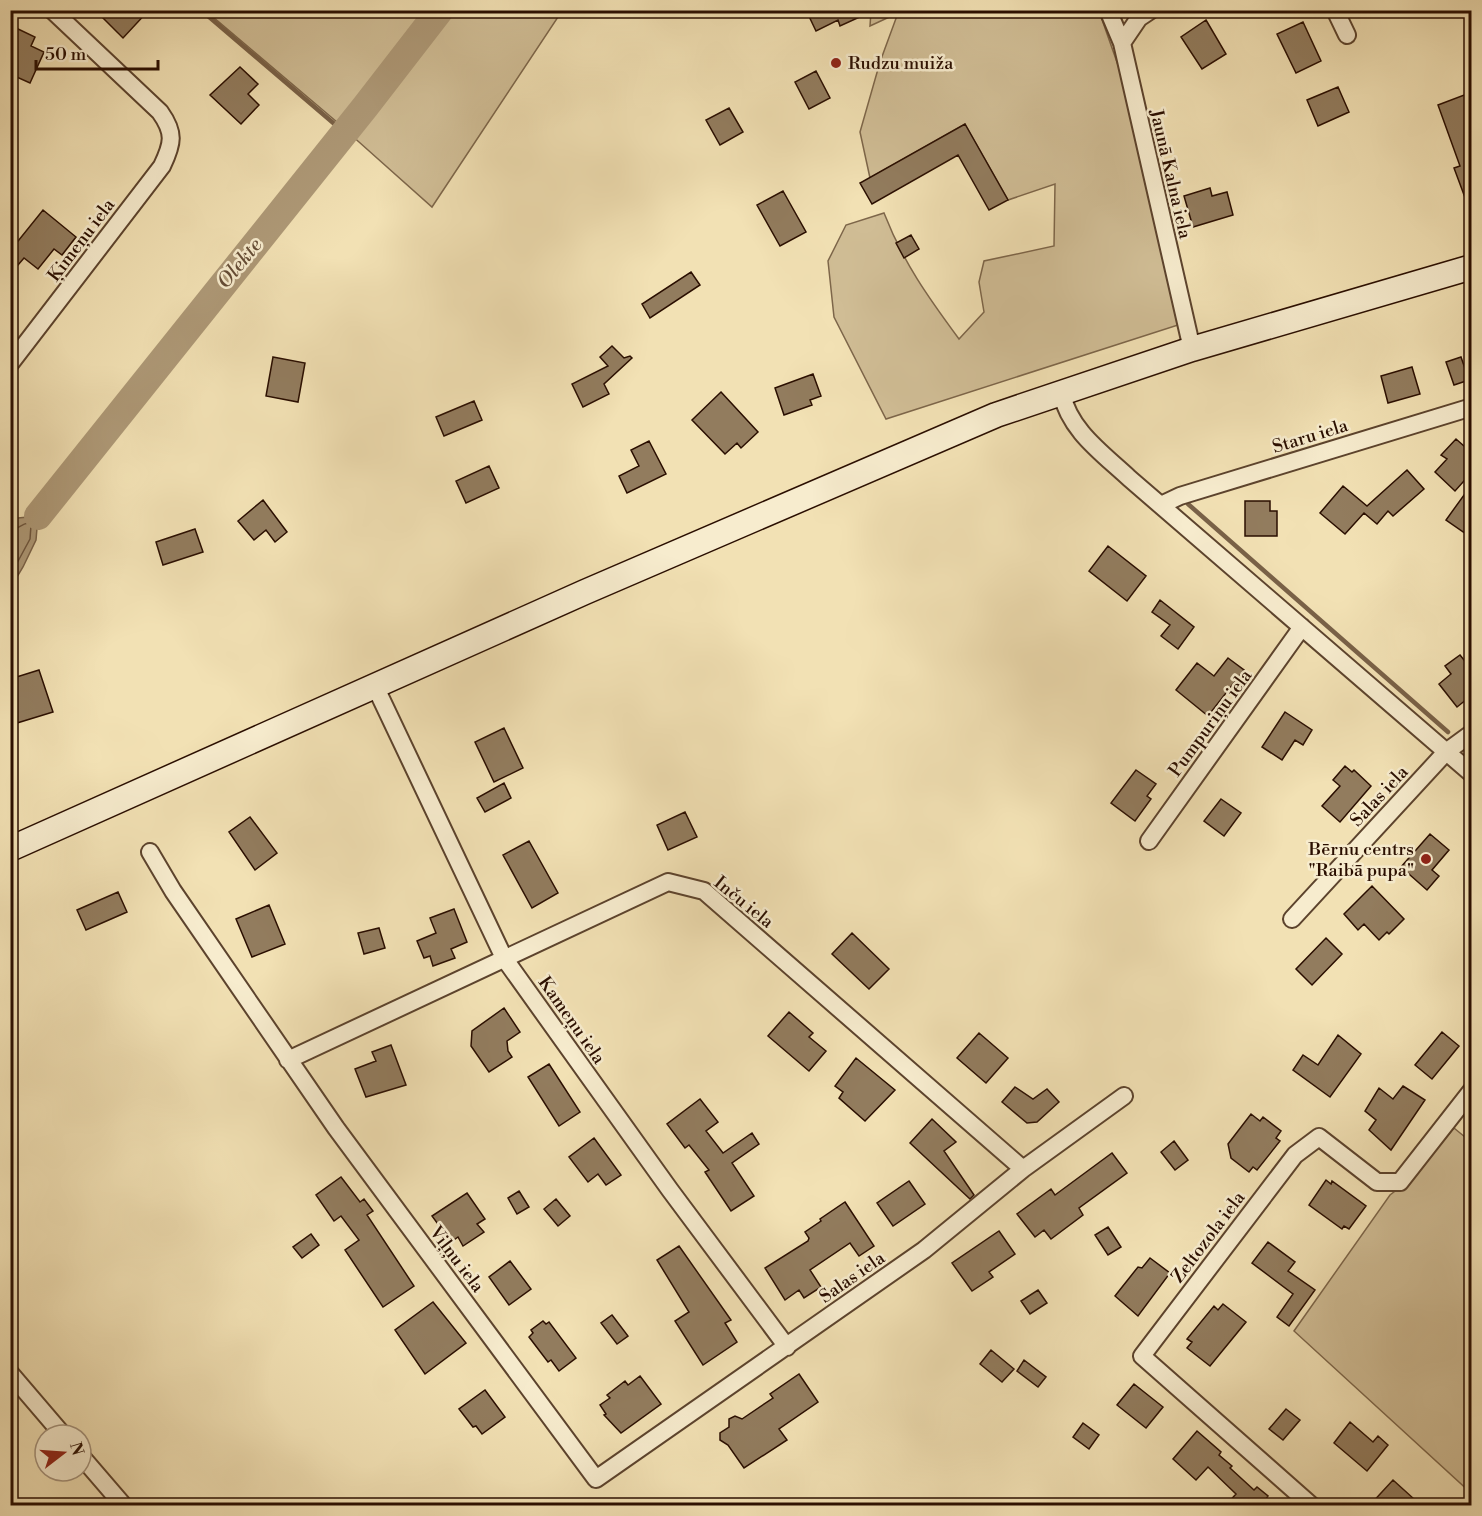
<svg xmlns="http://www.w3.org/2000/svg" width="1482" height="1516" font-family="'Libre Bodoni',serif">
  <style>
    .green { fill: #d0bd95; stroke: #7d664a; stroke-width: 1.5 }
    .water { fill: #ae9977; stroke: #796147; stroke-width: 1.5 }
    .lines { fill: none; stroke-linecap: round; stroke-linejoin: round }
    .shore { stroke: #6c543c; stroke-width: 1.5 }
    .stream { stroke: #796147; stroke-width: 4.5 }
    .river { stroke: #ae9977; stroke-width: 28 }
    .building { fill: #927c5e; stroke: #2a0e00; stroke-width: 1.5 }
    .minor-casing { stroke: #5c432d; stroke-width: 20 }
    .secondary-casing { stroke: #2a0e00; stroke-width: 27 }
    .minor { stroke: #f7ecce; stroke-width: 16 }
    .secondary { stroke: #f7ecce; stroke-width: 24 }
    .poi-dot { fill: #8f2418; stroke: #f7ecce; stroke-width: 2 }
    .labels { text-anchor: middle; stroke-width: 5; stroke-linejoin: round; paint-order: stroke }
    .poi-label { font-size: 18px; fill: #2a0e00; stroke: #f7ecce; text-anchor: start }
    .street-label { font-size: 18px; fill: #2a0e00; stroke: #f7ecce }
    .water-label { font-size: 20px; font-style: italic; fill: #654d36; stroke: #f7ecce }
  </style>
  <rect width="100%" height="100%" fill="#f2e1b4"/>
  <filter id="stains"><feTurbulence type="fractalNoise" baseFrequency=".00333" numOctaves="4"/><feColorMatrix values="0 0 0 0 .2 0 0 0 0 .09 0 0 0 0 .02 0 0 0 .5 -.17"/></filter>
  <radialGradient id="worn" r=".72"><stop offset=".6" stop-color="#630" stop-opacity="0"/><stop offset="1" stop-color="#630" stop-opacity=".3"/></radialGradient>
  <path class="green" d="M448 10 562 11 432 207 350 134Z
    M206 11H425L344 128Z
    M871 11H1099L1125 85 1178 325 886 419 834 317 828 261 846 225 884 213C903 262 928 297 959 339L984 312 979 282 984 261 1054 246 1055 184 1008 200 965 124 870 178 860 132 880 62 898 13 870 26Z
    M1454 1128 1471 1142V1493L1294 1331 1390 1195 1411 1179Z"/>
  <path class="water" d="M38 516 36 540 23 567 11 587V526L18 518Z"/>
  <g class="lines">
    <path class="shore" d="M10 530C17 530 21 524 28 523L31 525 30 539 10 576"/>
    <path class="stream" d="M201 10 345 133
      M1188 504 1448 732"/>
    <path class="river" d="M38 516 365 107 440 10"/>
  </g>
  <path class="building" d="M95 10H149L123 38Z
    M806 10H875L840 26 838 20 816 31Z
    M1206 20 1226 54 1202 69 1181 37Z
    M1303 22 1321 61 1296 73 1277 34Z
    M16 28 35 37 31 46 44 52 30 83 10 74V40Z
    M240 67 258 84 248 94 259 105 241 124 210 95Z
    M816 71 830 98 809 109 795 82Z
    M1338 87 1349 112 1318 126 1307 100Z
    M1472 92V211H1470L1454 168 1460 166 1438 105Z
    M729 108 743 132 720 145 706 120Z
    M965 124 1008 200 989 210 958 155 872 204 860 183Z
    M1210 188 1212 196 1227 192 1233 215 1193 227 1184 196Z
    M783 191 806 232 780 246 757 205Z
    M43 210 76 237 62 255 54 249 38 269 24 258 18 265 10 259V251Z
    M911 235 919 249 904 258 896 243Z
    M691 272 700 285 650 318 642 304Z
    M612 346 624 358 630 356 632 358 604 384 609 394 583 407 572 384 608 366 600 357Z
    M273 357 305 363 298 402 266 396Z
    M1461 357 1469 380 1454 385 1446 362Z
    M1412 367 1420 394 1388 403 1381 376Z
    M813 374 821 396 810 400 812 405 784 415 775 388Z
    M721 392 758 432 741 448 737 443 725 454 692 420Z
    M474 401 482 420 444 436 436 417Z
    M1456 439 1472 453V472L1455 491 1435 472 1447 459 1441 455Z
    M649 441 666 474 627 493 619 476 639 466 631 450Z
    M489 466 499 488 466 503 456 481Z
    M1407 470 1424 489 1393 516 1388 511 1377 524 1364 513 1345 534 1320 513 1343 486 1367 506Z
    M1472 484V538L1446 520Z
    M263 500 287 532 275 542 266 530 254 540 238 521Z
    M1245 501H1270V511H1277V536H1245Z
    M195 529 203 552 163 565 156 542Z
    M1108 546 1146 576 1127 601 1089 571Z
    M1160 600 1194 627 1178 649 1161 636 1170 625 1152 612Z
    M1460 655 1472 670V695L1457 707 1439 684 1451 674 1445 666Z
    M1228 658 1244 670 1208 716 1176 690 1197 663 1214 676Z
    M39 670 53 712 17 723 10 702V679Z
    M1285 712 1312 730 1303 745 1295 740 1282 760 1262 747Z
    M504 728 523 768 494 782 475 742Z
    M1345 766 1352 772 1354 770 1371 786 1340 822 1322 806 1340 786 1333 780Z
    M1136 770 1156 784 1147 796 1151 799 1135 821 1111 803Z
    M504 783 511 798 485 812 477 798Z
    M1221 799 1241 813 1224 836 1204 821Z
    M685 812 697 837 668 850 657 825Z
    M250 817 277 853 255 870 229 832Z
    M1430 834 1449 850 1432 870 1439 876 1427 890 1401 867Z
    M529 841 558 893 532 908 503 855Z
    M1372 886 1404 919 1389 934 1387 932 1379 940 1364 924 1358 930 1344 914Z
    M118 892 127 912 86 930 77 910Z
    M269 905 285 944 252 957 236 919Z
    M454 909 467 942 451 949 455 958 433 966 430 956 424 958 417 941 436 933 430 918Z
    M379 928 385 948 364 954 358 933Z
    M852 933 889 969 869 989 832 954Z
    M1326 938 1342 954 1312 985 1296 969Z
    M504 1008 520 1032 507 1041 508 1051 512 1057 489 1072 471 1046 472 1031Z
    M789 1012 813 1033 809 1037 826 1051 809 1071 768 1036Z
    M1442 1032 1459 1046 1432 1079 1415 1065Z
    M979 1033 1008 1058 986 1083 957 1058Z
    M1338 1035 1361 1054 1330 1097 1293 1070 1303 1055 1318 1065Z
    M391 1045 406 1085 366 1097 355 1069 376 1061 372 1052Z
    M856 1058 895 1090 865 1121 839 1098 843 1092 835 1086Z
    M549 1064 580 1112 559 1126 528 1077Z
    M1403 1086 1425 1100 1391 1150 1369 1130 1376 1120 1365 1111 1379 1088 1393 1099Z
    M1015 1087 1033 1099 1047 1089 1059 1102 1037 1122 1027 1123 1002 1102Z
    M700 1099 718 1122 706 1131 723 1153 752 1133 759 1144 732 1163 754 1196 731 1211 705 1172 709 1170 689 1145 685 1148 667 1124Z
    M1251 1114 1260 1121 1263 1117 1281 1131 1276 1138 1280 1141 1257 1170 1253 1167 1249 1172 1231 1158 1228 1144Z
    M932 1119 956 1142 944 1151 974 1195 970 1199 910 1143Z
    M594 1138 621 1175 606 1185 598 1174 588 1182 569 1157Z
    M1174 1141 1188 1160 1175 1170 1161 1152Z
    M1112 1153 1127 1173 1079 1208 1083 1215 1051 1239 1044 1230 1035 1237 1017 1214 1051 1189 1055 1195Z
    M341 1177 360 1202 364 1199 373 1211 367 1215 414 1286 383 1307 345 1250 359 1240 341 1216 334 1221 316 1195Z
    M1326 1180 1331 1184 1332 1181 1366 1206 1349 1229 1344 1226 1342 1229 1309 1205Z
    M909 1181 925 1204 893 1226 877 1203Z
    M519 1191 529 1207 517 1214 508 1198Z
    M467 1193 485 1219 477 1224 484 1232 463 1246 458 1237 451 1242 432 1216Z
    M556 1199 570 1216 558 1226 544 1209Z
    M845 1202 874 1246 859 1256 850 1243 810 1270 821 1287 804 1298 799 1290 785 1300 765 1268 808 1241 809 1238 805 1232 821 1221 820 1219Z
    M1108 1227 1121 1247 1108 1255 1095 1235Z
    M999 1231 1015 1254 989 1272 993 1277 972 1291 952 1263Z
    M311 1234 319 1245 302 1258 293 1247Z
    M1268 1242 1295 1262 1288 1271 1315 1290 1289 1326 1277 1317 1293 1294 1252 1263Z
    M679 1246 731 1320 725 1323 737 1342 703 1365 675 1321 689 1312 657 1260Z
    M1150 1258 1170 1273 1138 1316 1115 1296 1138 1267 1142 1268Z
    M510 1261 531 1289 509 1305 489 1277Z
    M1038 1290 1047 1303 1030 1314 1021 1301Z
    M433 1302 466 1343 425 1374 395 1330Z
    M1223 1304 1246 1322 1210 1366 1187 1348 1192 1342 1187 1339 1214 1306 1218 1310Z
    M612 1315 628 1336 617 1344 601 1323Z
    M543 1321 546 1324 549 1322 576 1358 559 1371 551 1360 548 1362 529 1337 533 1333 531 1330Z
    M991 1350 1014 1369 1002 1382 980 1364Z
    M1024 1360 1046 1377 1038 1387 1017 1371Z
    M799 1374 818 1402 779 1429 787 1440 744 1468 728 1445 720 1440V1433L729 1427V1419L735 1416 742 1419 773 1398 770 1394Z
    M640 1376 661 1404 621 1433 604 1415 606 1414 600 1405 610 1398 607 1395 625 1381 628 1385Z
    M1134 1384 1163 1407 1146 1428 1117 1405Z
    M485 1390 505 1417 482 1434 476 1426 473 1427 459 1409Z
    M1286 1409 1300 1420 1283 1440 1269 1429Z
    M1350 1422 1373 1442 1378 1436 1388 1445 1367 1471 1334 1443Z
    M1083 1423 1099 1435 1089 1449 1073 1437Z
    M1197 1431 1221 1452 1219 1455 1232 1466 1230 1468 1254 1490 1257 1487 1268 1496 1266 1499 1273 1506H1225L1236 1494 1208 1467 1196 1480 1173 1459Z
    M1393 1480 1414 1499 1408 1506H1369Z"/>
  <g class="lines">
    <g class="minor-casing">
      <path id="minor" d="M1108 10 1122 43 1192 349
        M1335 10 1347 35
        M1122 43 1139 18 1151 10
        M10 364 162 166C173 143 175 133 160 112L52 10
        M1061 392C1070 431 1101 452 1129 478L1472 774
        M1161 505 1180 496 1472 407
        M375 686 504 958 670 1190 787 1347
        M1149 841 1302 627
        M150 852 173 891 336 1128 596 1479 924 1250 1023 1169 1124 1096
        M1292 919 1446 752 1472 733
        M288 1060 668 882 704 891 1023 1169
        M10 1373 63 1435
        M81 1456 124 1506
        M1312 1506 1142 1356 1295 1155 1319 1137 1377 1182H1400L1472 1090"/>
    </g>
    <g class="secondary-casing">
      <path id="secondary" d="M10 849 585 592 996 415 1192 349 1472 267"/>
    </g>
    <use href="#minor" class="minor"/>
    <use href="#secondary" class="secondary"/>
  </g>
  <g class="poi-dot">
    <circle cx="836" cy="63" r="6"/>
    <circle cx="1426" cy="859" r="6"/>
  </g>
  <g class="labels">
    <g class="poi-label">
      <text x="848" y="69">Rudzu muiža</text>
      <text x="1414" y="855" text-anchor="end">Bērnu centrs<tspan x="1414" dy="21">"Raibā pupa"</tspan></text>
    </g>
    <g class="street-label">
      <text transform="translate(1171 174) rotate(77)" y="6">Jaunā Kalna iela</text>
      <text transform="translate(81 240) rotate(-53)" y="6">Ķimeņu iela</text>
      <text transform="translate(1310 436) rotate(-17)" y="6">Staru iela</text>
      <text transform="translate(1210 723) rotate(-54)" y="6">Pumpuriņu iela</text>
      <text transform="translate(1379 796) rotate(-47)" y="6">Salas iela</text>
      <text transform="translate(744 902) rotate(39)" y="6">Inču iela</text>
      <text transform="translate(572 1020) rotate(55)" y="6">Kameņu iela</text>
      <text transform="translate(1208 1237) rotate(-53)" y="6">Zeltozola iela</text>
      <text transform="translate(457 1259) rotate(53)" y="6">Viļņu iela</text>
      <text transform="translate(852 1277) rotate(-35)" y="6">Salas iela</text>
    </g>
    <g class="water-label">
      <text transform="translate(239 263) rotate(-51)" y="7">Olekte</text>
    </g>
  </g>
  <rect width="1482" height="1516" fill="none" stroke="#f2e1b4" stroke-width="36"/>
  <rect x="12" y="12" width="1458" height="1492" fill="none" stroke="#2a0e00" stroke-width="3"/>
  <rect x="18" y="18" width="1446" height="1480" fill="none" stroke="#2a0e00" stroke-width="1.5"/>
  <g transform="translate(63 1453) rotate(73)"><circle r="28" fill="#f7ecce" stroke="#a5937c" stroke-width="1.5"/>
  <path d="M0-4.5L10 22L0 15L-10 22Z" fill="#8f2418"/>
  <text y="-9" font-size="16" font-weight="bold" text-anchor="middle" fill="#2a0e00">N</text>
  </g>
  <path d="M36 60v9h122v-9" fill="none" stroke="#2a0e00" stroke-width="3"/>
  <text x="45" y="60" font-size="18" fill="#2a0e00" stroke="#f7ecce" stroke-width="4.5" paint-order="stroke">50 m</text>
  <rect width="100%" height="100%" filter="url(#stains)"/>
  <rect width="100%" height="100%" fill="url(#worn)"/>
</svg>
